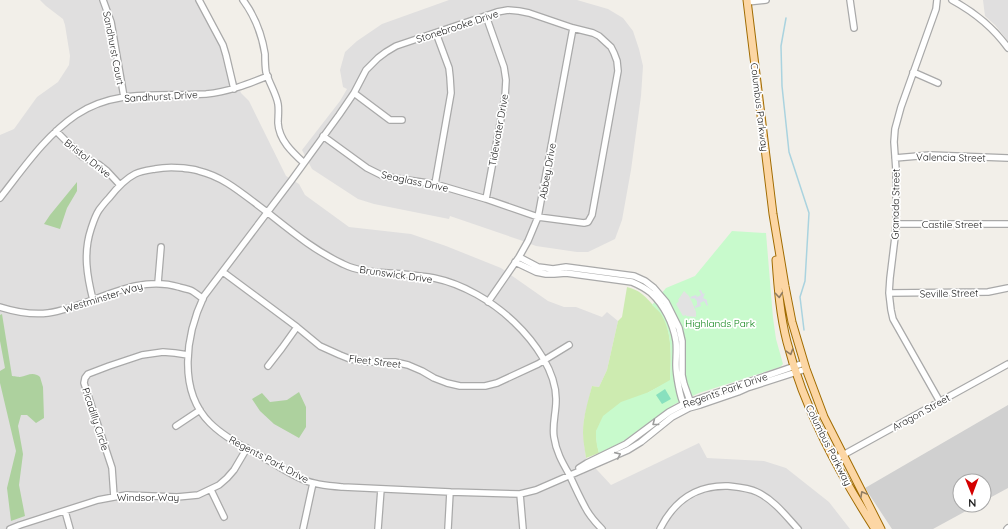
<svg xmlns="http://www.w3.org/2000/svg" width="1008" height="529" font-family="Quicksand,sans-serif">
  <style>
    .residential { fill: #e0dfdf }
    .religious { fill: #d0d0d0 }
    .grass { fill: #cdebb0 }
    .forest { fill: #add19e }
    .park { fill: #c8facc }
    .pitch { fill: #88e0be }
    .parking { fill: #e2e2e2 }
    .plaza { fill: #dddde8 }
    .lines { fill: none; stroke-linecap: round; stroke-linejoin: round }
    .stream { stroke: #aad3df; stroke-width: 1.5 }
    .minor-casing { stroke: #a9a9a9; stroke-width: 8 }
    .major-casing { stroke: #a06b00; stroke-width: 9 }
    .minor { stroke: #fff; stroke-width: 5.5 }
    .major { stroke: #fcd6a4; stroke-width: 7 }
    .oneway { stroke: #8f7c63 }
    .oneway2 { stroke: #9c9c9c }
    .labels { text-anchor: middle; stroke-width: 3.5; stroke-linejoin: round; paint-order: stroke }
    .street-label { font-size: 10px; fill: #222; stroke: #fff }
    .park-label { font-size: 10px; fill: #0c8416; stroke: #fff }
  </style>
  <rect width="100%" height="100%" fill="#f2efe9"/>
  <path class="residential" d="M40 0H203L225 43 234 75 241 93 249 101 286 176 299 184 305 195 349 227 411 234 446 246 501 268 548 301 564 307H576L602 317 607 312 618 321 607 370 599 387 592 386 584 419 583 433 586 458 611 485 699 443 707 458 764 461 786 468 829 502 850 529H0V135L14 129 37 97 58 82 69 65 70 56 65 25 63 19 46 6Z
    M449 0H577L608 9 623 18 633 31 639 49 643 66 641 96 631 170 622 220 615 239 588 252H577L536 246 520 240 450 216 449 219 374 204 358 199 312 169 302 150 340 101 347 89 343 87 340 70 345 52 357 41 382 24Z
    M983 0H1008V41L995 25 985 16Z"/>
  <path class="religious" d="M1008 405V488L984 501V481H960V505H977L933 529H892L865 488Z"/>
  <path class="grass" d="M627 287C639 290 644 295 652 304 655 307 658 310 661 313 673 331 671 360 670 381L649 392 596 431C596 439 597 445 599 453L586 458C585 450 583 441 583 433 583 417 588 401 592 386L599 387 607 370 618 321 622 317Z"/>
  <path class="forest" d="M77 182V191L67 208 60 229 44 224 50 215Z
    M2 314 12 376C13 376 19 377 20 377 27 376 33 371 40 377L43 387 44 418 36 423 27 415H21L18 426 23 454 19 485 25 516 11 521 7 488 16 451 0 383V371L5 368 0 341V315Z
    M299 392 306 407V427L299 438 274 424 260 411 252 399 262 393 270 402 287 400Z"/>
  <path class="park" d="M732 231 766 233 773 318 776 339 783 364 780 367 699 393 675 404 622 442 599 453 597 446 596 437V431L603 416 621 402 649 392 670 380C671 359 673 334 661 314 659 311 655 308 652 305L666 288 695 276Z"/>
  <path class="pitch" d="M665 389 671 399 662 404 656 395Z"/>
  <path class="parking" d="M684 291 689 296 692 302 696 312V317L686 316V315L683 316 676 304 679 301 678 300Z"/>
  <path class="plaza" d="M699 290H701L703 294 705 293 703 298 707 300V302L708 305 707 306 704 301 700 303 701 306 695 308V306L697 305V301L694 298 692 299 690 297 696 295 697 297 701 295Z"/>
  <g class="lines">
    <path class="stream" d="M786 18 781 46 782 86 789 152 809 213 805 281 800 297 804 330"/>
    <g class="minor-casing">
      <path id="minor" d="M103 0 111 22 124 97
        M199 0 223 45 226 55 234 89
        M243 0C254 15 262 35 265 54 265 60 265 66 266 72 269 83 276 93 278 104 279 110 278 117 278 123 279 140 292 152 304 163
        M850 0 854 28
        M937 0 936 9 901 107 895 129 894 142 896 170V224L895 237 890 278 889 293 891 310 893 319 940 402
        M952 0C974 12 993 27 1008 48
        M747 2 766 0
        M913 72 938 83
        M354 93 390 120H402
        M56 131 69 144 83 157 98 164 107 171 120 185
        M323 136 367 168 381 175 394 178 435 184 486 199 538 217 584 223 588 222 592 215 618 71 617 61 614 53 611 47 599 36 593 33 573 28 529 13 519 11 508 10 497 12 396 46 386 52 378 58 366 70 354 93 339 115 291 181 204 296C186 334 177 390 210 423 224 437 243 447 261 456 275 464 289 474 304 480 315 485 330 486 343 487L450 492 520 494 536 490 628 450 641 442 672 417 689 408 700 405 738 392 747 388 806 369
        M895 158 930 155 1008 158
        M435 184 451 93 450 77 449 68 436 33
        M0 198C23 169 45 136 76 115 116 88 161 97 206 94 228 92 248 84 268 76
        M486 199 505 97 506 80 504 67 486 16
        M896 224H1008
        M519 257 538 267 546 268 553 269 566 267 634 276 645 281 654 288 666 302 679 328 682 341V375L684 384 690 401 689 408
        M515 262 536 272 546 274H554L566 273 632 282C639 285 645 288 651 293 664 305 673 323 676 341 677 349 676 357 676 365 676 373 680 399 684 404 685 406 687 406 689 408
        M223 272 297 327 320 346 340 355 350 359 368 362H395L408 365 422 371 434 378 447 383 460 386H485L497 383 538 364 569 345
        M158 283 161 247
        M889 293 988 292 1008 288
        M93 300C87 276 83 253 91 229 93 223 95 216 99 210 102 206 105 202 109 198 116 189 125 179 135 174 141 171 149 170 155 169 164 167 173 167 183 168 188 169 194 169 199 171 225 177 245 196 267 212 291 231 315 251 343 264 361 273 382 272 402 274 412 275 423 276 434 278 463 284 492 301 514 322 534 341 557 372 556 401 556 413 552 425 554 437 556 451 562 462 569 474 574 485 579 496 585 507 589 515 595 522 602 529
        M488 302 519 257 528 241 538 217 573 28
        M0 307C16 312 32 315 48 313 92 307 133 273 179 287 182 288 187 289 190 290 195 292 199 296 203 299
        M268 366 282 348 297 327
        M176 426 200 410
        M834 460 1008 364
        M579 468 587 463 626 444 669 412 684 404 804 363
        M211 490 224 517
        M520 494 523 529
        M114 497 112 468 84 383 85 378 88 374 109 366 142 355 163 352 175 353 188 355
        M65 511 70 529
        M10 529 20 525 98 500 114 497 127 495 177 497 198 495 219 485 227 478 234 470 247 448
        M303 529 313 483
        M378 529 381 489
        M448 529 450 492
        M660 529C674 501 695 485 728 486 737 487 749 488 757 492 774 500 786 516 798 529
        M1007 529 1008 528"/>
    </g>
    <g class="major-casing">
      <path id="major" d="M747 0 773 214 785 286 792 322 806 369 824 417 881 529
        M776 260C778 288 780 315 787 342 804 409 838 471 875 529"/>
    </g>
    <use href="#minor" class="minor"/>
    <use href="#major" class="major"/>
  </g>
  <defs><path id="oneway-chevron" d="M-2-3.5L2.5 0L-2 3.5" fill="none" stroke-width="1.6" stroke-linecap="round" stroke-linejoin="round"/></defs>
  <g class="oneway">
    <use href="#oneway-chevron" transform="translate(779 295) rotate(85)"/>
    <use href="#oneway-chevron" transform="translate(790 352) rotate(73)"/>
    <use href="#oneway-chevron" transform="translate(863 494) rotate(-118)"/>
  </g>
  <g class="oneway2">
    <use href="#oneway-chevron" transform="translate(655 423) rotate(142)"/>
    <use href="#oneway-chevron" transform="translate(618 455) rotate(-24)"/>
  </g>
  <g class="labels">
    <g class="street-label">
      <text transform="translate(457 26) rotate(-18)" y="4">Stonebrooke Drive</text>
      <text transform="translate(114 48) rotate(79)" y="4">Sandhurst Court</text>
      <text transform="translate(161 96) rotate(-3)" y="4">Sandhurst Drive</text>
      <text transform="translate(760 107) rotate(83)" y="4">Columbus Parkway</text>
      <text transform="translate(498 130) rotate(-80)" y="4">Tidewater Drive</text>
      <text transform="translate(951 157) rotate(1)" y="4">Valencia Street</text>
      <text transform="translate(88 158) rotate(38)" y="4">Bristol Drive</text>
      <text transform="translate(547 171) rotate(-80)" y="4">Abbey Drive</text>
      <text transform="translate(415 181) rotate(12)" y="4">Seaglass Drive</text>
      <text transform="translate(895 204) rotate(-89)" y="4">Granada Street</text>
      <text x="952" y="228">Castile Street</text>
      <text transform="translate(396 274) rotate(8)" y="4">Brunswick Drive</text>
      <text transform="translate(949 293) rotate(-1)" y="4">Seville Street</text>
      <text transform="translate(103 297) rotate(-17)" y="4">Westminster Way</text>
      <text transform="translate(375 361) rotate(7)" y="4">Fleet Street</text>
      <text transform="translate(725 390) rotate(-19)" y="4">Regents Park Drive</text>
      <text transform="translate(921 412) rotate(-29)" y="4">Aragon Street</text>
      <text transform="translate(96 419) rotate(72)" y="4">Picadilly Circle</text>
      <text transform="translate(829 445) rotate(63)" y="4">Columbus Parkway</text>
      <text transform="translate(269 459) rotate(28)" y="4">Regents Park Drive</text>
      <text x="148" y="501">Windsor Way</text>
    </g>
    <g class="park-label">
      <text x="720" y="327">Highlands Park</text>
    </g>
  </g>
  <g transform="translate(972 493) rotate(179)"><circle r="19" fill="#ffffff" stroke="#a7a7a7"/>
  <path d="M0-3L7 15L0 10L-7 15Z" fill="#d40000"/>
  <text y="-6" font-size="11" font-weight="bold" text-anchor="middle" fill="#222222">N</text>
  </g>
</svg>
